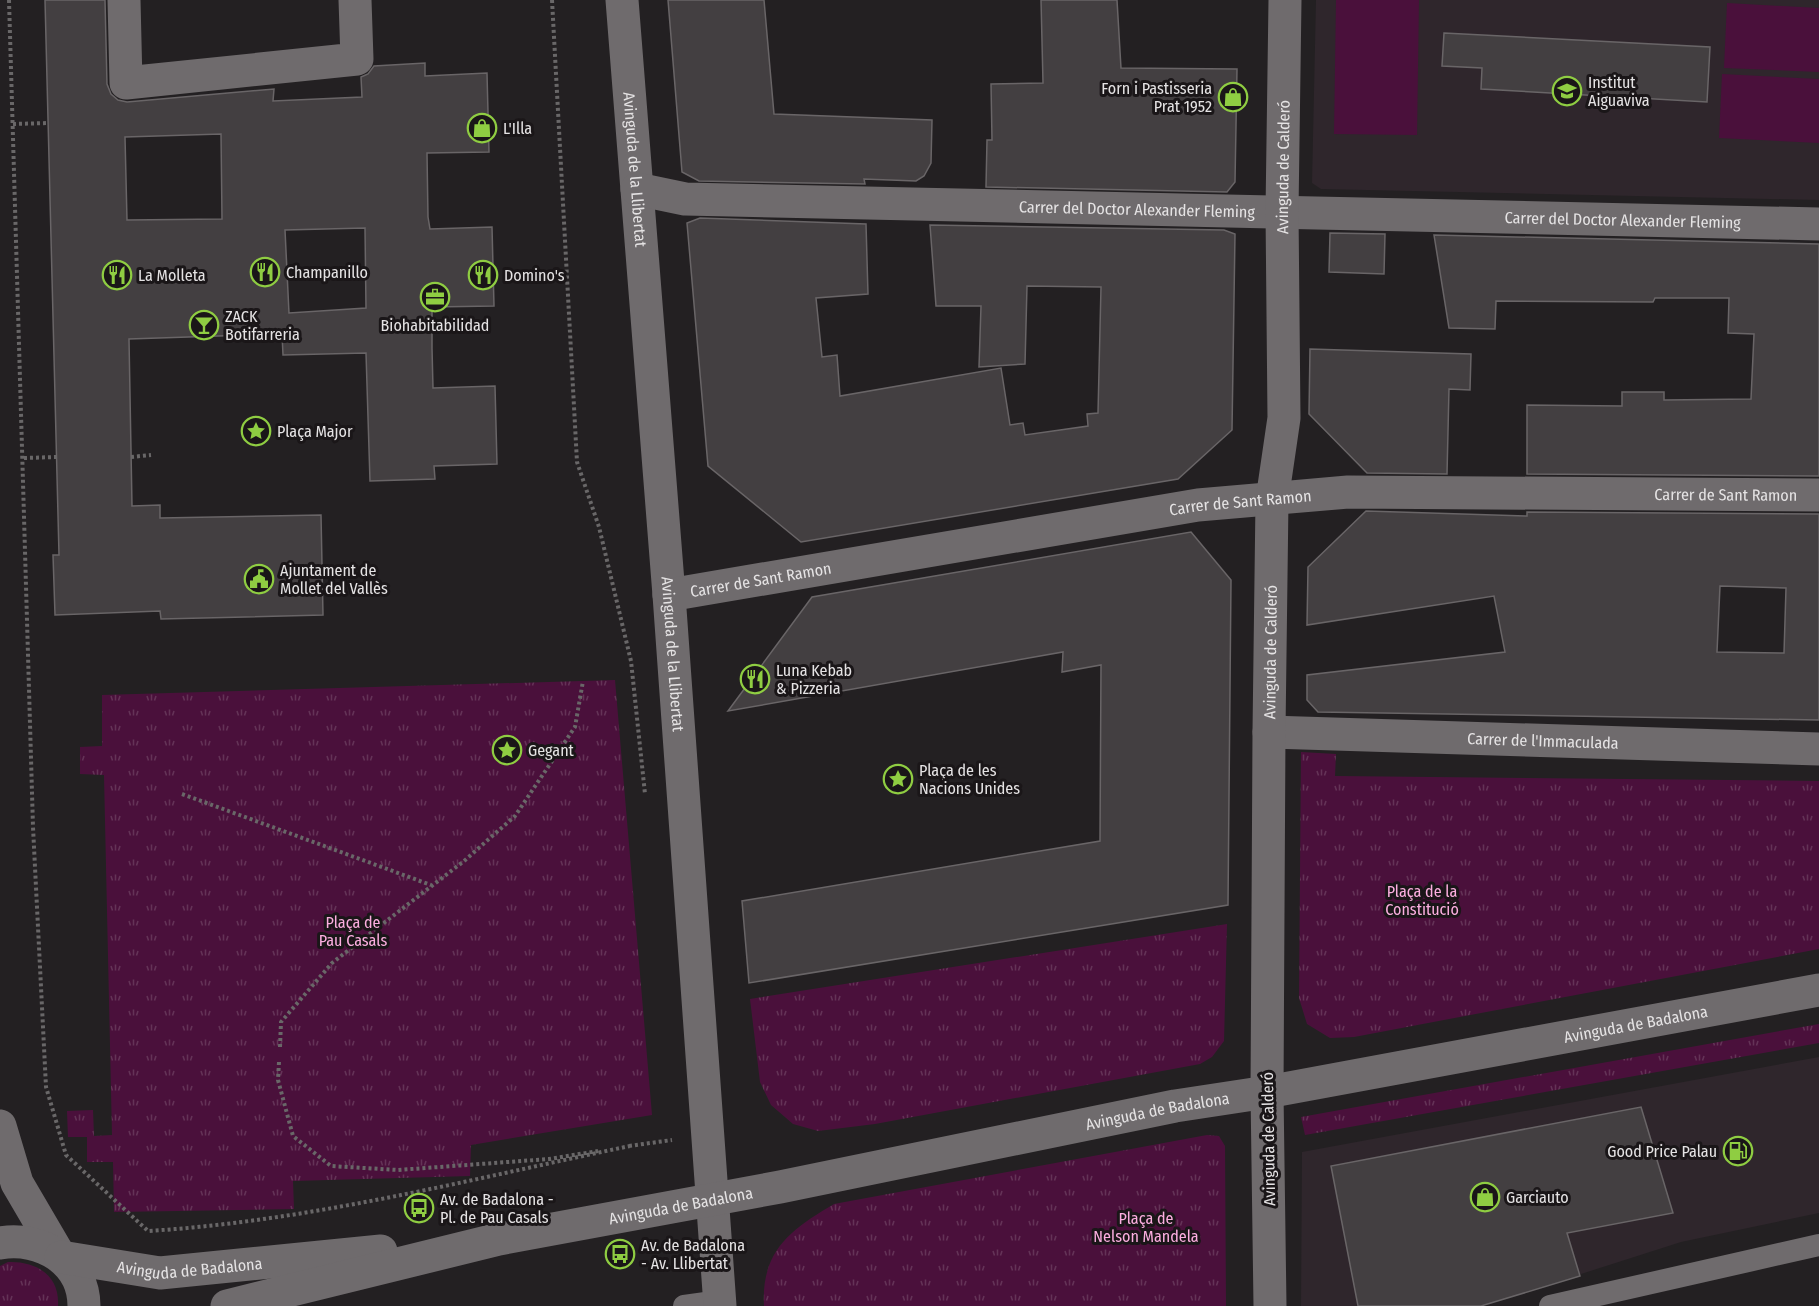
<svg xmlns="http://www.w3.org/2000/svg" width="1819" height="1306" font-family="'Fira Sans Condensed',sans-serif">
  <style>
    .built { fill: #2f262c }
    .grass { fill: url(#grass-tufts) }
    .pitch { fill: #4a103b }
    .building { fill: #433f41; stroke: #696567; stroke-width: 1.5; fill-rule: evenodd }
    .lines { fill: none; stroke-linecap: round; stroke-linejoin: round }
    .path { stroke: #696768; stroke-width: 4; stroke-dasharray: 3 3; stroke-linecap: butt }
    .service { stroke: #6f6b6d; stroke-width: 22 }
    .pedestrian { stroke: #6f6b6d; stroke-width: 33 }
    .minor { stroke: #6f6b6d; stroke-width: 33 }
    .tertiary { stroke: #6f6b6d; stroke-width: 33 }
    .labels { text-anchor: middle; stroke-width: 6; stroke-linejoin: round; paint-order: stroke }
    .poi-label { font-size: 16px; fill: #e5e3e4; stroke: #1a1618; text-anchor: start }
    .street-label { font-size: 16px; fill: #e5e3e4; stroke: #1a1618 }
    .park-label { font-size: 16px; fill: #fcaee0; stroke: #1a1618 }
  </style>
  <defs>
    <pattern id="grass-tufts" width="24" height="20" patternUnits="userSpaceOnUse" patternTransform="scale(1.5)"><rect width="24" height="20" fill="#4a103b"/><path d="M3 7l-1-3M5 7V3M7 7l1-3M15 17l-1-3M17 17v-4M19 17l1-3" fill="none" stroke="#643357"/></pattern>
  </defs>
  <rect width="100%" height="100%" fill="#232022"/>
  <path class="built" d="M1316 0H1819V200L1321 189 1312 183Z
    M1819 1057V1213L1681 1242 1481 1306H1301L1302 1152Z"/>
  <path class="grass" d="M615 680 652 1115 471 1145 470 1176 293 1181 294 1209 114 1212 113 1162H87V1137H68L67 1111 93 1110 94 1136 112 1135 104 775 80 774V747L102 746V695Z
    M1301 752 1336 754 1335 776 1819 781V949L1354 1037 1330 1038 1307 1024 1299 998Z
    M1227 924 1224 1041 1212 1057 1200 1064 875 1124 818 1131 793 1124 771 1105 760 1082 750 999Z
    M1819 1024V1043L1305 1135 1301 1117Z
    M1207 1135 1219 1136 1225 1146 1226 1306H764C761 1251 790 1230 834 1204Z
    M8 1262C36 1261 60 1275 58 1306H0V1266Z"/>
  <path class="pitch" d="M1336 0H1419L1417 135 1334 134Z
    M1727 3 1819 8V72L1724 68Z
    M1722 74 1819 79V143L1719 138Z"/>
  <path class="building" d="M45 0H105L107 84 111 94 118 100 127 102 274 89 273 101 362 97 361 77 368 74 374 66 425 63V76L487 73 489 152 427 153 428 217 430 229 492 227 494 306 432 307V348L433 388 495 386 497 464 434 466 435 479 370 481 366 353 283 355 282 334 129 339 132 506 160 505V518L321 515 323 615 161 619 160 611 55 615 53 555H59ZM221 134 222 219 127 220 125 137ZM365 228 366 308 289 313 285 230Z
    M668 0H764L774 114 932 120 931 163 924 176 916 181 864 179 865 184 699 181 682 172Z
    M1041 0H1117L1121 68 1237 69 1235 182 1227 192 986 187 987 140H992L991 84 1043 83Z
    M1444 33 1710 47 1707 102 1481 89 1482 68 1442 66Z
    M700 218 866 224 868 294 816 298 822 357 837 355 840 396 1001 368 1010 425 1023 423 1025 435 1088 426 1087 414 1098 413 1101 287 1027 286 1025 364 979 367 981 306H936L930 225 1224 230 1235 234 1232 430 1178 479 801 542 708 466 687 223Z
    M1330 233 1385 234 1384 274 1329 272Z
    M1434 235 1819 244V476L1527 474V405L1622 406V392H1664V400L1751 399 1754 334 1728 333 1729 298H1655L1653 302 1496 301 1495 329 1449 328Z
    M1310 349 1471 354 1470 390 1449 389 1447 474 1367 473 1309 414Z
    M1366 511 1527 516V512L1819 514V720L1318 712 1307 700V675L1505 652 1494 596 1307 625 1308 567ZM1720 586 1786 588 1784 653 1717 652Z
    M1191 532 1231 580 1228 905 749 983 742 901 1100 841 1101 665 1062 672 1063 652 728 711 812 597Z
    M1641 1107 1673 1213 1567 1233 1580 1276 1481 1306H1358L1331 1166Z"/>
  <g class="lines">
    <path class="path" d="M9 0 33 827 46 1087 66 1155 148 1231C311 1221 471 1179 630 1146
      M552 0 577 462 599 527 631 661 645 794
      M13 124 48 123
      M131 457 151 455
      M24 458 57 457
      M182 794 431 885
      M280 1047 281 1022 332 963 464 861 515 816 575 727 583 681
      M279 1062 278 1080 293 1136 331 1166 398 1170 549 1159 598 1151
      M629 1146 672 1140"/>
    <path class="service" d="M684 1306 720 1301
      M1550 1306 1819 1245"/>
    <path class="pedestrian" d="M124 0 126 83 357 59 355 0"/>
    <g class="minor">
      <path id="s1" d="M622 0 669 595 720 1306"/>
      <path id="s2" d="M637 189 685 199 1819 224"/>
      <path id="s3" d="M669 595 1198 505 1348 492 1819 495"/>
      <path id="s4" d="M1269 732 1819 749"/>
      <path id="s5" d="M1270 1306 1267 1092 1269 732 1272 500 1284 418 1282 211 1285 0"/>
    </g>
    <g class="tertiary">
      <path d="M0 1126 17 1183 58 1253"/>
      <path d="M0 1243C41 1236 84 1261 84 1306"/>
      <path id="s6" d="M61 1257 160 1273 381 1251"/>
      <path id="s7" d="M227 1306 499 1239 780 1187 1175 1106 1267 1092 1819 990"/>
    </g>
  </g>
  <defs>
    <g id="school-ring" transform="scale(1.5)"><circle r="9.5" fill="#1a1618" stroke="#8fcd42" stroke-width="1.5"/><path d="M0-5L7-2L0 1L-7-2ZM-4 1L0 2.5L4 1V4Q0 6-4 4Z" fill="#8fcd42"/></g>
    <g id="shop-ring" transform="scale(1.5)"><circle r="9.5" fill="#1a1618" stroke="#8fcd42" stroke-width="1.5"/><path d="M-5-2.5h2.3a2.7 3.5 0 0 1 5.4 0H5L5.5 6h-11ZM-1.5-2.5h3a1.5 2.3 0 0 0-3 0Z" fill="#8fcd42"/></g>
    <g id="restaurant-ring" transform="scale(1.5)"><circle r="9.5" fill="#1a1618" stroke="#8fcd42" stroke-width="1.5"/><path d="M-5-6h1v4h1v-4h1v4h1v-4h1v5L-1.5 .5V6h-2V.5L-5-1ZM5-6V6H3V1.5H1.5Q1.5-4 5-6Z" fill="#8fcd42"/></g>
    <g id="office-ring" transform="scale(1.5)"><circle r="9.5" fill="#1a1618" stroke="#8fcd42" stroke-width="1.5"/><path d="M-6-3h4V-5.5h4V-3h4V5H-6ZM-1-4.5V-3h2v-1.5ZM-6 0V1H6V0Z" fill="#8fcd42"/></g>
    <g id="bar-ring" transform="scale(1.5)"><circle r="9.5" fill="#1a1618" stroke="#8fcd42" stroke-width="1.5"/><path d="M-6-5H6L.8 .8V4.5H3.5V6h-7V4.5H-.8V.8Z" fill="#8fcd42"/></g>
    <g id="sight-ring" transform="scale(1.5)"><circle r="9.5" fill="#1a1618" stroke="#8fcd42" stroke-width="1.5"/><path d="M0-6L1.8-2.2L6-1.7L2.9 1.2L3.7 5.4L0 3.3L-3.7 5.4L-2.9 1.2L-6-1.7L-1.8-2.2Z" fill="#8fcd42"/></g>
    <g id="civic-ring" transform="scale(1.5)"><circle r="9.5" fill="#1a1618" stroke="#8fcd42" stroke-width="1.5"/><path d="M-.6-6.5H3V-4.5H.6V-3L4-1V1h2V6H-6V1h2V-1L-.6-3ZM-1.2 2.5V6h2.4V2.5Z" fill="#8fcd42"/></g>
    <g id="fuel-ring" transform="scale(1.5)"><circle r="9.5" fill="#1a1618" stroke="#8fcd42" stroke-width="1.5"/><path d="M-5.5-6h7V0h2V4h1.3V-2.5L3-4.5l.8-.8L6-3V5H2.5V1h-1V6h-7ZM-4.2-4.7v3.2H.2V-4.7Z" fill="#8fcd42"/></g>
    <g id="bus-ring" transform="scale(1.5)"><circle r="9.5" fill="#1a1618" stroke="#8fcd42" stroke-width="1.5"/><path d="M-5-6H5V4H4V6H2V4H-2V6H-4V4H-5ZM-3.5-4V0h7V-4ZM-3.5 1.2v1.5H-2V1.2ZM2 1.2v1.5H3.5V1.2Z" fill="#8fcd42"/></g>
  </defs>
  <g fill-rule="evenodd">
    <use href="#school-ring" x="1567" y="91"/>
    <use href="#shop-ring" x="1233" y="97"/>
    <use href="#shop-ring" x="482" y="128"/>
    <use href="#restaurant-ring" x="265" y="272"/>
    <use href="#restaurant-ring" x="117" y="275"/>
    <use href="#restaurant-ring" x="483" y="275"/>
    <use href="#office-ring" x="435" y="297"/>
    <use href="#bar-ring" x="204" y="325"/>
    <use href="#sight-ring" x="256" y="431"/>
    <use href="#civic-ring" x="259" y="579"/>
    <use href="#restaurant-ring" x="755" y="679"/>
    <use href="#sight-ring" x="507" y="750"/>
    <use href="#sight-ring" x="898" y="779"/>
    <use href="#fuel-ring" x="1738" y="1151"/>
    <use href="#shop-ring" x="1485" y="1197"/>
    <use href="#bus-ring" x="419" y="1208"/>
    <use href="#bus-ring" x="620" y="1254"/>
  </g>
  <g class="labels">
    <g class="poi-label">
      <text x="1588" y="88">Institut<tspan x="1588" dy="18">Aiguaviva</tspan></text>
      <text x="1212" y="94" text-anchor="end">Forn i Pastisseria<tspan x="1212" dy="18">Prat 1952</tspan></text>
      <text x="503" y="134">L'Illa</text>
      <text x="286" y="278">Champanillo</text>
      <text x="138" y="281">La Molleta</text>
      <text x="504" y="281">Domino's</text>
      <text x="225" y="322">ZACK<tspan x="225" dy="18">Botifarreria</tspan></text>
      <text x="435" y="331" text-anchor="middle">Biohabitabilidad</text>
      <text x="277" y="437">Plaça Major</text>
      <text x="280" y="576">Ajuntament de<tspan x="280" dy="18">Mollet del Vallès</tspan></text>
      <text x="776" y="676">Luna Kebab<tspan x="776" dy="18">&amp; Pizzeria</tspan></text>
      <text x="528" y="756">Gegant</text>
      <text x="919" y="776">Plaça de les<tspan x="919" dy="18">Nacions Unides</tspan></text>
      <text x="1717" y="1157" text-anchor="end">Good Price Palau</text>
      <text x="1506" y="1203">Garciauto</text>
      <text x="440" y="1205">Av. de Badalona -<tspan x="440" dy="18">Pl. de Pau Casals</tspan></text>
      <text x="641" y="1251">Av. de Badalona<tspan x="641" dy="18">- Av. Llibertat</tspan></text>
    </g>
    <g class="street-label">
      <text dy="6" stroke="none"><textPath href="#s5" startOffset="1140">Avinguda de Calderó</textPath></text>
      <text dy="6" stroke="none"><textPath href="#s1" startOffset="170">Avinguda de la Llibertat</textPath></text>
      <text dy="6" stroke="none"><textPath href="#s2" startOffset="501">Carrer del Doctor Alexander Fleming</textPath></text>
      <text dy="6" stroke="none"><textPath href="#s2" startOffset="987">Carrer del Doctor Alexander Fleming</textPath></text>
      <text dy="6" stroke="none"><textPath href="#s3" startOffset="1065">Carrer de Sant Ramon</textPath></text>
      <text dy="6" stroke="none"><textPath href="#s3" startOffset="579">Carrer de Sant Ramon</textPath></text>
      <text dy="6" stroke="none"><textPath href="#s3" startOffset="93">Carrer de Sant Ramon</textPath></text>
      <text dy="6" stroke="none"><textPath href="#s1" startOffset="656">Avinguda de la Llibertat</textPath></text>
      <text dy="6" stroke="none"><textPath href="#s5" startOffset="654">Avinguda de Calderó</textPath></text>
      <text dy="6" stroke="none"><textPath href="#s4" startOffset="274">Carrer de l'Immaculada</textPath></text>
      <text dy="6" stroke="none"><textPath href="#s7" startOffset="1437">Avinguda de Badalona</textPath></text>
      <text dy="6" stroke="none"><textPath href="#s7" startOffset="951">Avinguda de Badalona</textPath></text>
      <text transform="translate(1268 1139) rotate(-91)" y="6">Avinguda de Calderó</text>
      <text dy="6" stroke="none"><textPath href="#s7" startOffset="465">Avinguda de Badalona</textPath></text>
      <text dy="6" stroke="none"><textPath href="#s6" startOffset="130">Avinguda de Badalona</textPath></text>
    </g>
    <g class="park-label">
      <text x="1422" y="897">Plaça de la<tspan x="1422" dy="18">Constitució</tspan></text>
      <text x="353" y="928">Plaça de<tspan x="353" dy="18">Pau Casals</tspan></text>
      <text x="1146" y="1224">Plaça de<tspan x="1146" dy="18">Nelson Mandela</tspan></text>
    </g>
  </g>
</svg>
